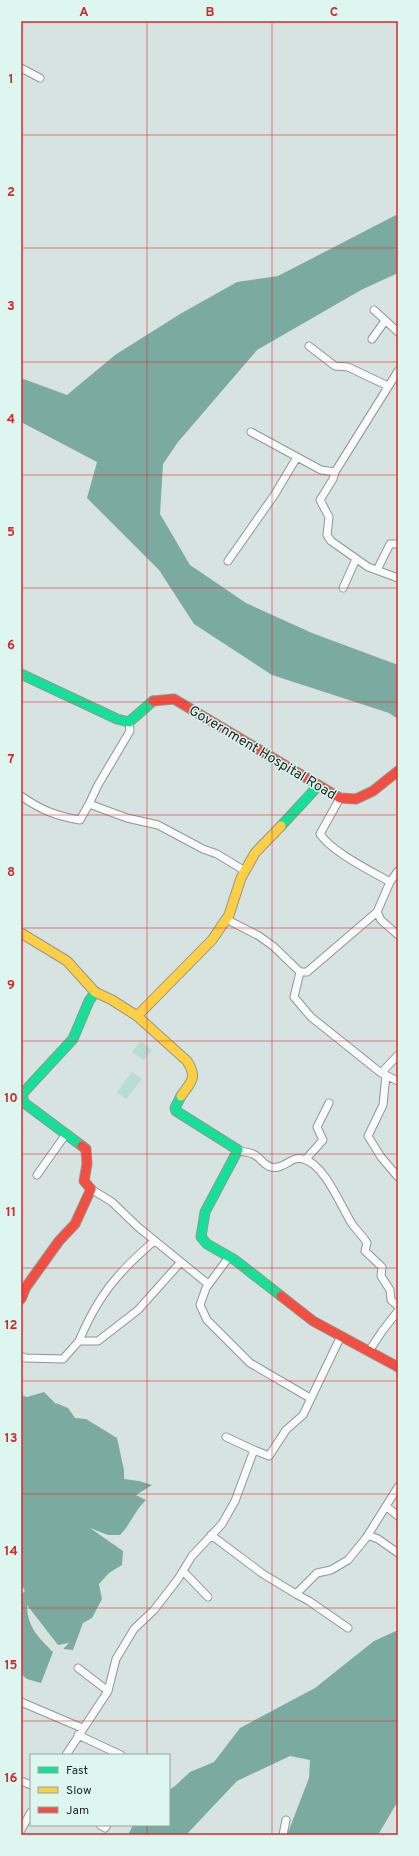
<svg xmlns="http://www.w3.org/2000/svg" width="419" height="1856" font-family="Overpass,sans-serif">
  <style>
    .green { fill: #b6dcd3 }
    .water { fill: #7baba0 }
    .lines { fill: none; stroke-linecap: round; stroke-linejoin: round }
    .street-casing { stroke: #8e9896; stroke-width: 9 }
    .fast-casing { stroke: #8e9896; stroke-width: 11 }
    .slow-casing { stroke: #8e9896; stroke-width: 11 }
    .jam-casing { stroke: #8e9896; stroke-width: 11 }
    .street { stroke: #f9fbfa; stroke-width: 7 }
    .fast { stroke: #16e098; stroke-width: 9 }
    .slow { stroke: #ffcf43; stroke-width: 9 }
    .jam { stroke: #f24e42; stroke-width: 9 }
    .grid { fill: none; stroke: #d62828; stroke-width: 1; stroke-opacity: 0.55 }
    .labels { text-anchor: middle; stroke-width: 3; stroke-linejoin: round; paint-order: stroke }
    .street-label { font-size: 14px; fill: #212b28; stroke: #ddf6f0 }
    .neatline { fill: none; stroke: #d62828; stroke-width: 1.5 }
    .grid-label { font-size: 13px; text-anchor: middle; font-weight: bold; fill: #d62828 }
  </style>
  <rect width="100%" height="100%" fill="#d6e3e0"/>
  <path class="green" d="M141 1041 152 1050 144 1060 132 1052Z
    M132 1072 142 1079 126 1099 117 1092Z"/>
  <path class="water" d="M398 214V273L361 290 257 350 178 442 163 464 160 514 190 565 246 603 312 633 398 665V719L389 713 272 675 194 624 159 570 87 498 97 462 21 422V378L67 395 115 355 180 314 237 282 278 276Z
    M44 1392 57 1405 56 1403 68 1408 75 1418 86 1419 117 1438 124 1470V1479L139 1481 152 1485 136 1495 146 1500C135 1510 131 1524 120 1535H108L90 1528 123 1551 122 1565 109 1573 99 1584 102 1599 92 1618 83 1623 73 1650 63 1649 69 1643 58 1645 27 1605C27 1627 39 1638 53 1652L41 1683 27 1679 21 1674V1594L25 1591 21 1585V1395L27 1397Z
    M398 1630V1801L378 1835H287L309 1778 310 1760 290 1756 237 1781 186 1835H128L133 1825H169V1790L175 1786 190 1772 214 1762 240 1728 315 1688 374 1641Z"/>
  <g class="lines">
    <g class="street-casing">
      <path id="street" d="M21 68 40 78
        M374 310 398 332
        M372 339 385 321
        M309 346 335 366 348 367 388 386
        M251 432 321 470 335 472 333 479 320 500 329 517 327 535 331 541 368 567 398 578
        M335 472 398 371
        M228 561 275 494 297 457
        M377 570 390 544H398
        M343 588 356 559
        M129 722 130 731 98 785 89 804 127 818 158 825 203 849 217 854 245 871
        M21 796C41 810 56 816 80 820L89 804
        M340 798 320 834C332 852 371 871 390 882L398 871
        M390 882 377 912 381 920 398 935
        M226 919 259 936 273 946 300 972 294 997 311 1017 381 1073 398 1081
        M300 972H307L377 912
        M381 1073 398 1055
        M386 1075 383 1105 368 1136 381 1157 398 1177
        M238 1150C242 1152 248 1152 253 1154 261 1157 265 1170 278 1167 288 1165 293 1156 303 1159 325 1164 341 1207 352 1224 357 1231 363 1236 367 1243L365 1251 382 1267 381 1276 390 1290 391 1300 398 1306
        M306 1159 323 1140 317 1127 329 1103
        M37 1175 66 1134
        M91 1189 112 1202 138 1227 208 1284
        M229 1257 206 1288 200 1305 207 1320 250 1363 310 1398
        M79 1341C89 1317 101 1295 119 1275 129 1263 142 1252 154 1241
        M369 1351 383 1330 398 1311
        M21 1356 25 1358 63 1359 79 1341H98L138 1310 180 1263
        M226 1437 254 1450
        M386 1506 398 1516
        M211 1535 263 1574 296 1594 317 1573 331 1570 348 1560 366 1538 398 1487
        M368 1535 378 1539 398 1553
        M183 1571 208 1597
        M296 1594 309 1601 348 1628
        M78 1668 108 1691
        M21 1702 82 1728
        M78 1735 121 1755
        M66 1755 108 1691 116 1659 134 1629 154 1610 178 1579 192 1556 222 1524 235 1501 254 1450 269 1456 286 1430 303 1415 341 1336
        M21 1781 31 1785
        M100 1825 105 1828 107 1825
        M21 1830 31 1812
        M283 1835 286 1820"/>
    </g>
    <g class="fast-casing">
      <path id="fast" d="M21 674 117 719 129 722 153 701
        M281 826 318 786
        M181 1096 175 1108 176 1111 238 1150 205 1212 201 1237 207 1244 235 1260 281 1296
        M82 1146 23 1102V1093L73 1039 89 1001 95 992"/>
    </g>
    <g class="slow-casing">
      <path id="slow" d="M21 933 67 961 95 992 112 1000 137 1016 187 1061C198 1078 191 1082 181 1096
        M137 1016 212 940 229 915 241 878 255 853 281 826"/>
    </g>
    <g class="jam-casing">
      <path id="jam" d="M153 701 174 699 340 798 356 799 373 791 398 771
        M281 1296 313 1321 398 1367
        M21 1299 26 1287 59 1241 75 1224 91 1189 84 1181 87 1164 86 1149 82 1146"/>
    </g>
    <use href="#street" class="street"/>
    <use href="#fast" class="fast"/>
    <use href="#slow" class="slow"/>
    <use href="#jam" class="jam"/>
  </g>
  <path class="grid" d="M147 21V1755M272 21V1835M21 135H398M21 248H398M21 362H398M21 475H398M21 588H398M21 702H398M21 815H398M21 928H398M21 1041H398M21 1154H398M21 1268H398M21 1381H398M21 1494H398M21 1608H398M21 1721H398M147 1825V1835"/>
  <g class="labels">
    <g class="street-label">
      <text transform="translate(263 752) rotate(31)" y="5">Government Hospital Road</text>
    </g>
  </g>
  <rect width="419" height="1856" fill="none" stroke="#ddf6f0" stroke-width="44"/>
  <rect x="30" y="1754" width="140" height="72" fill="#ddf6f0" stroke="#92a5a0"/>
  <rect x="38" y="1767" width="20" height="6" fill="#16e098" stroke="#92a5a0"/>
  <text x="66" y="1774" font-size="12" fill="#212b28">Fast</text>
  <rect x="38" y="1787" width="20" height="6" fill="#ffcf43" stroke="#92a5a0"/>
  <text x="66" y="1794" font-size="12" fill="#212b28">Slow</text>
  <rect x="38" y="1807" width="20" height="6" fill="#f24e42" stroke="#92a5a0"/>
  <text x="66" y="1814" font-size="12" fill="#212b28">Jam</text>
  <rect x="22" y="22" width="375" height="1812" class="neatline"/>
  <g class="grid-label">
    <text x="84" y="16">A</text>
    <text x="210" y="16">B</text>
    <text x="334" y="16">C</text>
    <text x="11" y="83">1</text>
    <text x="11" y="196">2</text>
    <text x="11" y="310">3</text>
    <text x="11" y="423">4</text>
    <text x="11" y="536">5</text>
    <text x="11" y="649">6</text>
    <text x="11" y="763">7</text>
    <text x="11" y="876">8</text>
    <text x="11" y="989">9</text>
    <text x="11" y="1102">10</text>
    <text x="11" y="1216">11</text>
    <text x="11" y="1329">12</text>
    <text x="11" y="1442">13</text>
    <text x="11" y="1555">14</text>
    <text x="11" y="1669">15</text>
    <text x="11" y="1782">16</text>
  </g>
</svg>
